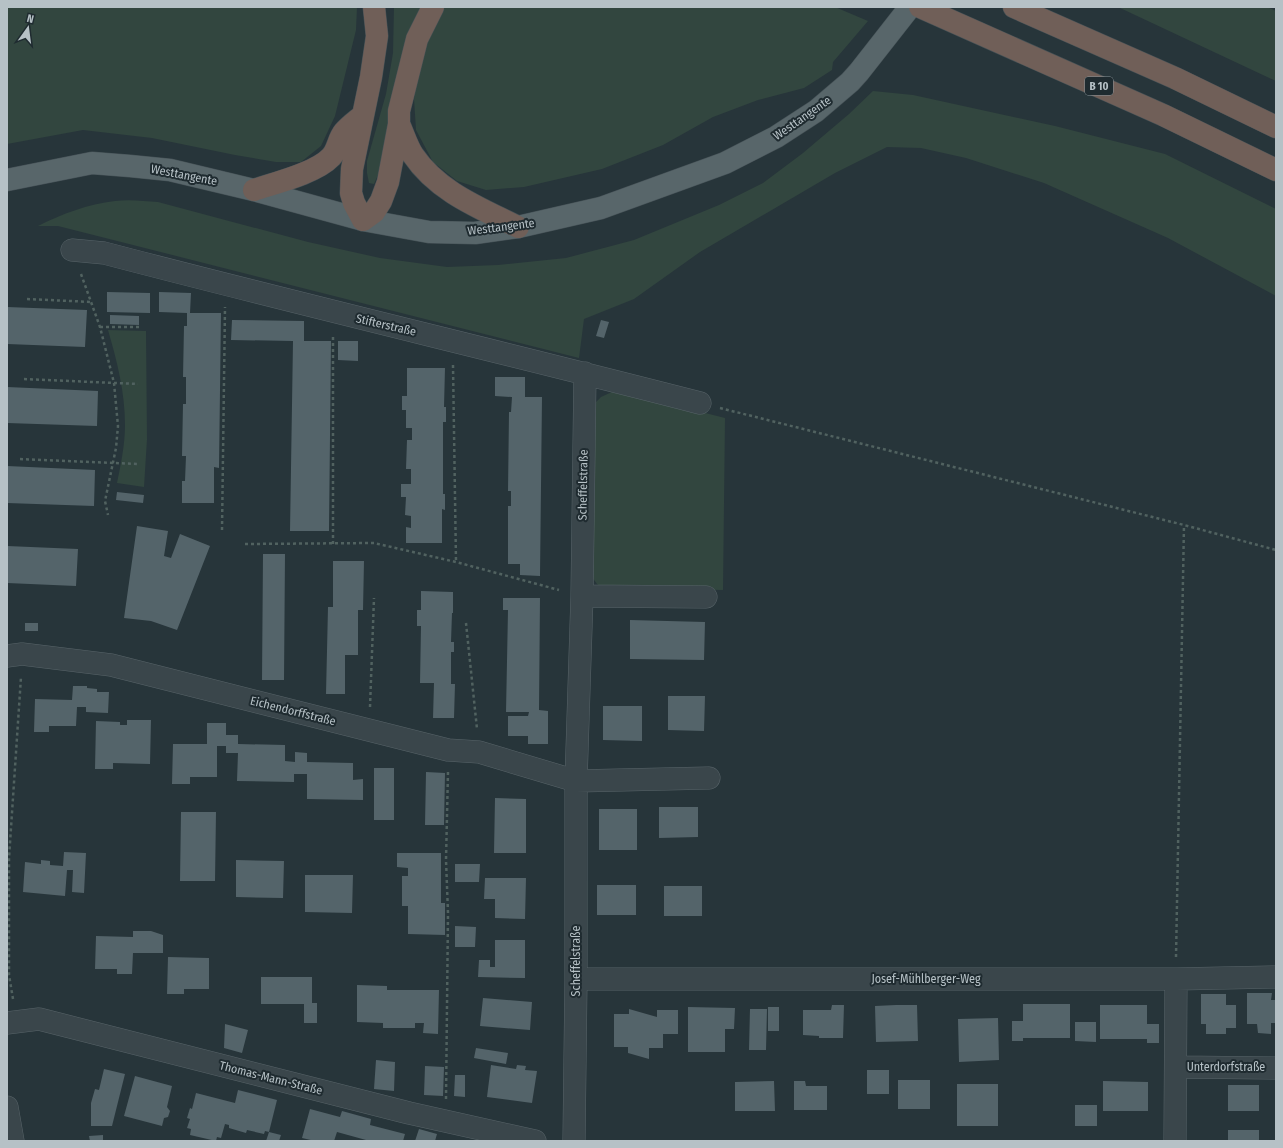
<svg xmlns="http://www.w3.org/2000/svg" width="1283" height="1148" font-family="'Fira Sans Condensed',sans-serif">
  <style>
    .green { fill: #32463f }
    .building { fill: #54646a }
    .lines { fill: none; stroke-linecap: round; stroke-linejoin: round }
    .minor-casing { stroke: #586469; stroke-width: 23 }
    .major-casing { stroke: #465257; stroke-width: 23 }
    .highway-casing { stroke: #455156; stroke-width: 23 }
    .path { stroke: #516260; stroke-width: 2.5; stroke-dasharray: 3 3; stroke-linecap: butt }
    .minor { stroke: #3a464b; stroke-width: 22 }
    .major { stroke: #58666a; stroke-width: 22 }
    .highway { stroke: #705f58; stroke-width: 22 }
    .labels { text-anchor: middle; stroke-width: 4; stroke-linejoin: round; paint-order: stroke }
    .shield { fill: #1f2b30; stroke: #899499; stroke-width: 1 }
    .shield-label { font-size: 11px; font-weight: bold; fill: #b6c1c6 }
    .street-label { font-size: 12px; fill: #b6c1c6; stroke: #1f2b30 }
  </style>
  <rect width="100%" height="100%" fill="#27353a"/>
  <path class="green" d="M7 7H357L356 30 335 116 321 146 301 162H276L235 155 152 138 83 130 7 144Z
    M394 7H426L378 175 374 184 369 183 367 173V161L386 94 393 53Z
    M446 7H835L868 21 833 62 832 70 804 88 758 100 713 117 663 145 602 169 524 187 486 190 457 181 433 162 416 130 414 99 419 61 440 12Z
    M1118 7H1267L1276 11V81Z
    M873 91 913 95 1055 126 1165 154 1276 209V296L1168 238 1044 183 966 158 921 148 887 147 835 173 700 252 634 299 584 319 579 358 58 226H38C62 214 88 204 115 201 129 199 144 201 158 202L308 242 380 258 447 267 498 265 566 258 634 240 719 205 763 183 803 153 849 114Z
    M108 330 146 331 147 439 144 487 117 483C121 464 125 444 125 425 125 392 117 361 108 330Z
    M614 391 626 393 725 418 723 590 603 588 597 584 592 577 594 404 601 397Z"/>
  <path class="building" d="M107 292 150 293V313L107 312Z
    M159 292 191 293 190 313H221L219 468 214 467V503H182V481H185L186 456H182L183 404H186V377H183L184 326H187V313L159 312Z
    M7 307 87 310 85 347 7 344Z
    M110 315 139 316V325L110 324Z
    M232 320 304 321V341H331L329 531H290L293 341 231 340Z
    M601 320 609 322 604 338 596 336Z
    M338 341H358V361L338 360Z
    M407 368H445L444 407H446V422H443V494H445V510L442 509V543H406V527L411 528V516L405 515 406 497H401V484H411V469H406L407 440H412V428H406V410H402V396H407Z
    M495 377H525V397H542L540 576 520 575V564H508V506H511V491H508L509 412H511L512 397 495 396Z
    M7 387 98 391 97 426 7 423Z
    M7 466 95 470 94 506 7 503Z
    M117 492 144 495 143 503 116 500Z
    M137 526 168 531 164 556 171 558 180 534 210 546 177 630 151 621 124 618Z
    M7 546 78 549 76 586 7 583Z
    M263 554H285L284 680H262Z
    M333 561H364L363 610H358V655H345V694H326L328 607H333Z
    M421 591 453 592V613H452L451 642H454V652H451V684H455L454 718H433L434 683H420L421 626H417V610H421Z
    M503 598H540L539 710 548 711V744H528V736H508V716H528L529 712H506L508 610H503Z
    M630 620 705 622 704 660 630 659Z
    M25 623H38V631H25Z
    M73 686H87V688L97 689V692H109L108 713 86 712V707H77L76 726H49V732H34L35 699 72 700Z
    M668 696H705L704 731 668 730Z
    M603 706H642V741L603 740Z
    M127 720H151L150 764 113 763V769H95L96 721 120 722V725H127Z
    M207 723H226V735H238V744L285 745V761L295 762V752L307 753V762L353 763V780L363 779V800L307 799V774H294V782L237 781 238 753H226V746H217V777H190V784H172L173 744H207Z
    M374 768H394V820H374Z
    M426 772 445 773 444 825H425Z
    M495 798 526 799V853H494Z
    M659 807H698V837L659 838Z
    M599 809H637V850H599Z
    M181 812H216L215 881H180Z
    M64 852 86 853 84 893 72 892 73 870H67L65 896 23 892 25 862 41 864V860L50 861V865L63 866Z
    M397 853H441V903H445V935L408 934V906H402V876H408V868L397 867Z
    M236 860 284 861 283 898 236 897Z
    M455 864H480L479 882H455Z
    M305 875H353L352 913 305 912Z
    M485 878H526L525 919 495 918V899H484Z
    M597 885H636V915H597Z
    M664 886H702V916H664Z
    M455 926 476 927 475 947H455Z
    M133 931H151L163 935V953H133L132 974H117V969H95L96 936 133 937Z
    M495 940H525V978L478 977 479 960H490V967H495Z
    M168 957 209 958V989H184V994H167Z
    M261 977H312V1003H317V1023H304V1004H261Z
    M357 985 387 986V990H439L438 1034 423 1033 424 1023H415V1028H383V1023L357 1022Z
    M1247 993H1272L1271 1000H1276V1023H1271V1034L1258 1033 1257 1024H1247Z
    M1201 994H1226V1005H1236V1028H1226V1034H1206V1024H1201Z
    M483 998 532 1002 530 1030 480 1026Z
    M1023 1004H1070V1038H1023V1041H1012V1021H1023Z
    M832 1005H844L843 1038H819V1036L803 1035V1010H831Z
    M896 1005H917L918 1041 876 1042 875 1006Z
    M1100 1005H1147V1024H1159V1043H1147V1039H1100Z
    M688 1007 735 1008 734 1029H725V1052H688Z
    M768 1007H779V1031H768Z
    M629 1009 657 1017V1010H678V1034H663V1048H649V1059L628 1053V1047H614V1014H629Z
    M750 1009H767L766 1050H749Z
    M998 1018 999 1060 959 1062 958 1019Z
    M1075 1022H1096V1042L1075 1041Z
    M225 1024 248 1030 242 1053 224 1048Z
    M476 1048 508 1053 506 1064 474 1058Z
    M376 1060 395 1062 394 1091 374 1089Z
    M491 1065 516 1069 517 1065 526 1066 525 1070 537 1071 532 1103 487 1097Z
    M425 1066 444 1067 443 1096 424 1095Z
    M104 1069 125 1074 112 1126H91V1103L95 1089 99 1090Z
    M867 1070H889V1094H867Z
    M455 1075H465V1097L454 1096Z
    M135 1076 172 1086 167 1107 170 1111 168 1117 164 1118 162 1126 124 1116Z
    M898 1080H930V1109H898Z
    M774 1081 775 1111H735V1082Z
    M794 1081H805L806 1086H827V1110H794Z
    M1103 1081 1148 1082V1111H1103Z
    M957 1084H998V1126H957Z
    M1228 1085H1259V1111H1228Z
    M238 1090 277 1100 269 1132 281 1135 279 1141H266L269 1132 265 1131 264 1134 247 1130 246 1133 229 1128V1125L225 1124 221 1138 217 1137 216 1141 190 1135 191 1129 187 1128 190 1119 187 1118 190 1108 192 1109 196 1093 235 1103Z
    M1075 1105H1097V1126H1075Z
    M310 1109 340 1117 342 1111 371 1119 370 1125 405 1134 403 1141H365L366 1140 337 1132 334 1141H315L302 1138Z
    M419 1129 437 1134 435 1141H415Z
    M1228 1130H1259V1141H1228Z
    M103 1135V1141H90L89 1136Z"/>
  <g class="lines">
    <g class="minor-casing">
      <path id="minor" d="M72 250 104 253C302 305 502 352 700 403
        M582 596 706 597
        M7 656 22 654 111 665 448 750 479 752 576 781 709 778
        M576 979H1176L1276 977
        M7 1023 39 1019 409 1113 535 1141
        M1176 1067 1276 1068
        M7 1107 13 1141
        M574 1141 576 979V781L582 596 585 373
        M1175 1141 1176 979"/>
    </g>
    <g class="major-casing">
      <path id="major" d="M7 180 92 163 130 166 170 170 254 190 363 220 429 232 475 233 518 227 601 208 725 163 776 137 816 111 850 82 859 72 910 7"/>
    </g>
    <g class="highway-casing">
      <path id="highway" d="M374 7 377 36 371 77 352 169 351 193 354 203 363 220 374 212 381 201 388 182 399 124V111L417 39 433 7
        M920 7 1163 115 1276 170
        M1014 7 1175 78 1276 127
        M399 124C404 135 407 146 413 155 438 192 480 208 518 227
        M254 190C275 183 316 173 331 157 338 150 338 139 344 132 349 126 356 121 362 116"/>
    </g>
    <path class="path" d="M81 274 100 327 114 383 118 426 116 448 105 501 108 515
      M27 299 92 302
      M100 327H139
      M453 365 456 562
      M24 379 138 384
      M720 408 1184 525 1276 550
      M20 459 137 464
      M222 530 225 307
      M245 544 374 543 456 562 559 590
      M333 544V335
      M466 623 477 729
      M370 707 374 598
      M1176 957 1184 525
      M13 999 9 975V858L21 677
      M446 1099 448 913 446 860 448 772"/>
    <use href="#minor" class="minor"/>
    <use href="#major" class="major"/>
    <use href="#highway" class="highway"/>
  </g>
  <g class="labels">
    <rect class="shield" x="1085" y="77" width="28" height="18" rx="3"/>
    <g class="shield-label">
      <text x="1099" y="90">B 10</text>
    </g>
    <g class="street-label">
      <text transform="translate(802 118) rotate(-35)" y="4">Westtangente</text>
      <text transform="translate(184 175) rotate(11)" y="4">Westtangente</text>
      <text transform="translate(501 227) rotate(-7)" y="4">Westtangente</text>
      <text transform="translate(386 325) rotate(13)" y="4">Stifterstraße</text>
      <text transform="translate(583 485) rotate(-89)" y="4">Scheffelstraße</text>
      <text transform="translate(293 711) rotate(14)" y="4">Eichendorffstraße</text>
      <text transform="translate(576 961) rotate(-90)" y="4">Scheffelstraße</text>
      <text x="926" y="983">Josef-Mühlberger-Weg</text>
      <text x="1226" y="1071">Unterdorfstraße</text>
      <text transform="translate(271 1078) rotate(14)" y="4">Thomas-Mann-Straße</text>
    </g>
  </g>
  <rect width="1283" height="1148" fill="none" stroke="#b6c1c6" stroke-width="16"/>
  <g transform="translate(28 28) rotate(14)" stroke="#1f2b30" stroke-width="3" paint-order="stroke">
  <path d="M0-3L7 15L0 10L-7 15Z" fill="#b6c1c6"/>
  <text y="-6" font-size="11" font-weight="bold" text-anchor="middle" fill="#b6c1c6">N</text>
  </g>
</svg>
